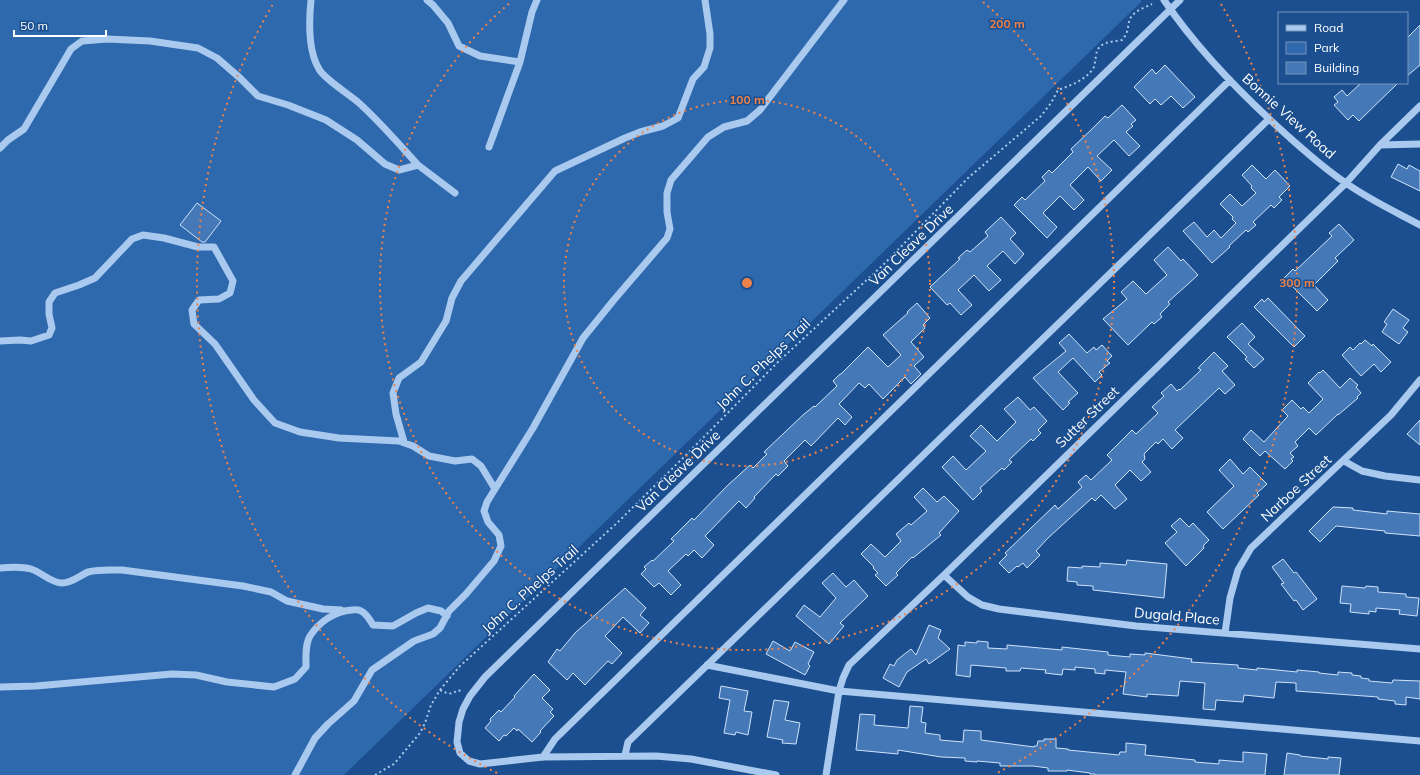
<svg xmlns="http://www.w3.org/2000/svg" width="1420" height="775" font-family="Mulish,sans-serif">
  <style>
    .green { fill: #2e69ad }
    .building { fill: #4478b7; stroke: #cfe3fa }
    .lines { fill: none; stroke-linecap: round; stroke-linejoin: round }
    .path { stroke: #a9c9ee; stroke-width: 2; stroke-dasharray: 2 3; stroke-linecap: butt }
    .minor { stroke: #a9c9ee; stroke-width: 7 }
    .ring { fill: none; stroke: #ee8249; stroke-width: 2; stroke-dasharray: 2 4 }
    .labels { text-anchor: middle; stroke-width: 3; stroke-linejoin: round; paint-order: stroke }
    .street-label { font-size: 14px; fill: #fff; stroke: #1b4f8f }
    .centre { fill: #ee8249; stroke: #1b4f8f; stroke-width: 2 }
    .ring-label { font-size: 12px; text-anchor: middle; font-weight: bold; fill: #ee8249; stroke: #1b4f8f; stroke-width: 3; stroke-linejoin: round; paint-order: stroke }
  </style>
  <rect width="100%" height="100%" fill="#1b4f8f"/>
  <path class="green" d="M0 0H1141L1142 1 344 775H0Z"/>
  <path class="building" d="M1420 25V65L1407 76V38Z
    M1165 65 1195 97 1183 108 1171 96 1161 105 1155 99 1150 104 1134 87 1152 69 1156 74Z
    M1361 83H1398L1359 121 1353 115 1348 120 1334 105 1338 102 1334 97 1342 90 1347 96Z
    M1122 105 1136 120 1131 124 1133 126 1126 132 1140 146 1129 156 1114 140 1097 156 1112 170 1101 181 1088 167 1070 185 1084 200 1074 210 1060 196 1043 213 1057 227 1047 238 1014 205 1022 197 1025 200 1045 181 1042 177 1049 170 1052 173 1073 152 1071 149 1094 127 1105 116 1108 118Z
    M1398 164 1407 169 1409 165 1420 171V191L1391 177Z
    M1252 165 1266 179 1275 170 1290 186 1279 197 1282 200 1274 208 1271 205 1253 222 1256 225 1248 232 1246 230 1229 246 1230 247 1212 263 1183 231 1194 222 1207 237 1214 230 1221 238 1236 223 1232 219 1233 217 1220 204 1230 194 1242 206 1256 193 1251 188 1252 186 1242 175Z
    M197 203 221 221 205 242H202L180 225Z
    M1001 217 1016 233 1010 239 1024 254 1015 264 1003 251 987 266 1001 280 989 291 974 275 958 290 972 305 961 315 950 303 947 305 930 287 960 259 958 258 967 250 970 252 988 236 985 232Z
    M1339 224 1354 240 1335 258 1338 261 1314 285 1328 300 1317 311 1284 278 1293 269 1295 271 1332 236 1329 233Z
    M1168 247 1181 261 1183 259 1198 275 1168 302 1170 304 1160 314 1162 317 1154 324 1152 322 1128 345 1103 319 1127 299 1121 292 1133 281 1146 294 1167 275 1154 260Z
    M1268 298 1305 336 1294 347 1254 307 1262 299 1264 302Z
    M917 303 930 318 923 325 925 328 911 342 924 357 914 366 921 374 911 384 905 377 883 399 869 384 865 388 859 383 839 404 852 417 845 425 838 418 811 446 805 440 784 461 788 466 778 476 776 474 754 497 755 498 746 508 739 501 705 536 714 545 702 558 694 550 688 556 686 554 668 571 681 585 671 595 659 583 654 587 641 574 646 569 644 567 652 560 653 561 674 541 671 539 692 518 694 520 727 486 750 465 753 468 767 454 764 452 803 415 814 406 815 407 837 386 833 381 840 374H841L868 347 888 367 901 355 883 335 908 313 907 312Z
    M1393 309 1409 320 1403 328 1408 332 1399 344 1382 332 1387 324 1384 322Z
    M1242 323 1255 337 1248 344 1264 359 1254 368 1245 359 1247 357 1227 337Z
    M1069 334 1087 353 1094 347 1096 350 1102 345 1112 356 1107 361 1110 363 1099 372 1102 375 1095 382 1073 358 1058 372 1078 393 1068 402 1070 403 1063 410 1033 378 1066 351 1059 343Z
    M1365 340 1372 346 1373 344 1391 362 1381 372 1374 364 1361 376 1342 355 1350 347 1353 350 1360 343 1361 344Z
    M1214 352 1228 366 1222 371 1235 385 1225 394 1219 388 1175 430 1183 438 1172 449 1163 439 1158 444 1156 442 1144 454 1145 459 1142 462 1151 472 1141 481 1130 470 1115 485 1127 499 1115 509 1101 495 1095 501 1092 498 1048 538 1036 551 1040 555 1027 568 1023 563 1018 567 1017 566 1009 573 999 563 1007 555 1005 553 1055 505 1058 509 1082 487 1078 482 1086 475 1091 480 1112 460 1107 455 1132 430 1136 434 1158 413 1152 407 1164 396 1161 393 1171 384 1177 391 1179 389 1180 390 1201 370 1198 368Z
    M1323 370 1340 388 1350 378 1358 385 1356 387 1361 393 1357 397 1358 398 1338 415V414L1316 435 1309 428 1295 442 1298 446 1290 453 1294 457 1291 459 1293 461 1285 469 1265 451 1260 456 1243 439 1251 430 1264 442 1288 416 1282 410 1292 400 1301 409 1303 407 1309 413 1323 399 1308 383 1319 372 1320 373Z
    M1018 397 1030 410 1034 407 1047 421 1038 430 1041 433 1033 441 1031 439 1009 460 1012 462 1004 470 1002 468 980 488 982 491 973 500 942 467 953 456 966 470 986 451 970 436 981 425 997 441 1016 422 1004 409Z
    M1420 420V445L1407 434Z
    M1230 459 1243 474 1250 467 1267 484 1257 493 1259 495 1223 529 1207 512 1234 486 1219 470Z
    M923 488 937 502 944 496 959 511 939 533 941 535 913 558 912 557 896 573 898 575 886 586 875 575 878 573 873 568 874 567 861 554 871 544 885 557 901 541 896 534 909 523 911 525 927 511 914 497Z
    M1333 507 1353 508V510L1387 514V511L1420 514V536L1385 533V531L1336 526 1320 542 1309 531Z
    M1180 518 1189 527 1193 523 1209 540 1203 546 1204 548 1186 566 1165 543 1177 532 1171 526Z
    M1283 559 1294 573 1296 572 1317 599 1303 610 1296 600 1294 601 1281 584 1284 583 1272 567Z
    M1127 560 1167 564 1164 598 1093 590V586L1077 585V582L1067 581 1068 567 1082 568V566L1100 567V563L1126 565Z
    M833 573 846 587 854 580 868 596 840 623 844 626 829 644 796 616 804 605 820 617 836 598 822 583Z
    M1342 586 1365 588 1366 586 1378 587V592L1406 594V597L1419 598 1417 616 1399 614 1400 610 1376 608V612L1369 611V614L1350 612 1351 604 1340 603Z
    M625 588 646 608 640 615 649 623 640 633 623 617 605 636 622 653 612 664 608 661 585 685 573 673 567 680 548 662 557 649 560 651 575 633Z
    M929 625 941 630 938 638 950 649 929 664 926 659 907 672 899 687 883 678 890 664 894 666 897 660 911 649 916 655Z
    M773 641 790 651 795 642 814 652 808 664 810 666 805 675 766 654Z
    M977 641 988 642V648L1007 649V645L1062 650V647L1108 652V655L1130 657V654L1145 655V653L1192 659 1191 662 1238 665V668L1257 670V668L1297 672V670L1319 672V673L1338 675V672L1352 673V675L1361 676V678L1369 679V681L1392 683 1393 680 1420 681V699L1406 697V705L1395 704V701L1378 699V697L1296 691V683L1276 682 1274 698 1244 695 1243 702 1216 700 1215 710 1203 709 1205 683 1180 681 1178 696 1147 694V697L1123 694 1126 672 1105 670V674L1095 673V669L1075 667V670L1063 669 1062 675 1045 673 1046 670 1021 668 1020 671H1006V668L971 665 970 677 956 675 958 645 965 646V642L977 643Z
    M534 674 550 690 542 698 553 709 550 712 554 716 540 731 541 732 532 742 518 729 517 731 514 728 506 736 504 735 499 741 485 728 491 721 490 719 499 710 501 712 515 697 514 696Z
    M721 686 748 691 744 711 752 712 748 735 736 732 735 735 724 733 730 700 719 698Z
    M774 700 789 702 785 720 800 723 796 744 782 743 783 740 767 737Z
    M910 706 923 707 921 722 926 723 925 733 940 735V740L963 742 964 730 981 731V740L1034 747V746H1037L1038 741H1044V739H1056V748L1068 749V750L1119 755 1120 752H1126V743L1146 745 1145 755 1195 760V762L1219 764V760L1243 762V752L1267 754 1265 775H1095V774H1090V773L1067 770V771H1048V768L1033 766H1000V763L977 761V762L965 761V758L941 757 898 750V754L856 750 860 714 875 715 874 725 908 728Z
    M1287 753 1300 755V756L1328 759V757L1341 758 1339 775H1284Z"/>
  <g class="lines">
    <path class="path" d="M440 690C448 694 451 695 458 690L463 692
      M375 775 394 764 420 733 425 723 431 705 440 690 459 667 617 523 690 451 778 362 884 264 968 178 1041 116 1051 103 1058 90C1071 85 1084 81 1093 69 1095 65 1095 61 1096 56 1097 42 1110 42 1122 40 1131 30 1126 23 1132 16 1136 10 1146 7 1152 4"/>
    <path class="minor" d="M311 0C309 20 308 51 319 69 323 78 350 95 359 103 380 122 399 144 418 165
      M427 0 433 5 448 23 459 46 480 56 520 62 489 147
      M1164 0C1199 52 1243 96 1289 137 1307 153 1326 170 1346 183 1368 199 1396 212 1420 225
      M520 62 532 12 537 0
      M1380 145 1420 144
      M0 148 8 140 24 129 71 49 82 41 107 39 150 41 198 48 217 58 240 78 258 96 288 105 326 120 357 140 385 164 399 170 418 165 455 193
      M0 341 20 340 31 341 49 335 52 328 49 314V302L55 293 79 285 95 278 132 239 143 235 164 238 198 247H214L233 281 230 293 219 299 199 300 192 310 194 324 215 344 254 400 275 423 300 432 339 438 399 441 413 446 429 456 455 461 472 459 481 466 495 489 533 428 583 338 613 301 667 238 670 229 667 212V193L671 180 708 137 724 127 747 121 760 110 844 0
      M404 442 396 414 393 393 399 378 421 362 446 321 452 298 461 281 555 171 625 138 640 132 663 126 678 118 693 79 704 67 710 48V34L705 0
      M1344 461 1362 471 1385 476 1420 480
      M0 568C10 567 21 566 31 569 41 572 51 583 62 583 72 583 79 576 88 572 99 569 110 570 122 570L243 586 271 592 287 601 323 609 341 610
      M944 575 968 597 982 605 999 609 1136 626 1420 649
      M1225 633 1230 598 1238 570 1251 548 1391 415 1420 380
      M707 665 839 691 1420 741
      M0 687 36 686 172 674 196 675 227 682 274 687 295 679 306 667C306 658 305 644 310 636 319 622 335 611 352 610 355 610 358 609 361 611 366 613 370 620 373 625L393 626 416 613 428 608 441 611 447 616
      M625 755 628 742 1269 119
      M543 757 555 739 1230 80
      M295 775 315 738 328 724 354 701 372 670 414 641 433 634 440 628 449 611 466 594 494 561 501 546 499 535 488 522 484 511 487 502 495 489
      M776 775 691 759 656 756 543 757 480 764 469 761 460 753 457 742 459 722 463 709 470 696 485 677 1180 0
      M826 775 839 691 843 678 849 665 944 575 1346 183 1380 145 1420 106"/>
  </g>
  <g class="ring">
    <circle cx="747" cy="283" r="183"/>
    <path d="M983 2A367 367 0 1 1 511 2"/>
    <path d="M497 773A550 550 0 0 1 273 4M1221 4A550 550 0 0 1 997 773"/>
  </g>
  <g class="labels">
    <g class="street-label">
      <text transform="translate(1289 116) rotate(42)" y="5">Bonnie View Road</text>
      <text transform="translate(911 245) rotate(-44)" y="5">Van Cleave Drive</text>
      <text transform="translate(763 364) rotate(-44)" y="5">John C. Phelps Trail</text>
      <text transform="translate(1087 417) rotate(-44)" y="5">Sutter Street</text>
      <text transform="translate(678 471) rotate(-44)" y="5">Van Cleave Drive</text>
      <text transform="translate(1296 488) rotate(-43)" y="5">Narboe Street</text>
      <text transform="translate(530 589) rotate(-42)" y="5">John C. Phelps Trail</text>
      <text transform="translate(1177 616) rotate(5)" y="5">Dugald Place</text>
    </g>
  </g>
  <circle cx="747" cy="283" r="6" class="centre"/>
  <g class="ring-label">
    <text x="1007" y="28">200 m</text>
    <text x="747" y="104">100 m</text>
    <text x="1297" y="287">300 m</text>
  </g>
  <rect x="1278" y="12" width="130" height="72" fill="#1b4f8f" stroke="#7695bc"/>
  <rect x="1286" y="25" width="20" height="6" fill="#a9c9ee" stroke="#7695bc"/>
  <text x="1314" y="32" font-size="12" fill="#ffffff">Road</text>
  <rect x="1286" y="42" width="20" height="12" fill="#2e69ad" stroke="#7695bc"/>
  <text x="1314" y="52" font-size="12" fill="#ffffff">Park</text>
  <rect x="1286" y="62" width="20" height="12" fill="#4478b7" stroke="#7695bc"/>
  <text x="1314" y="72" font-size="12" fill="#ffffff">Building</text>
  <path d="M14 30v6h92v-6" fill="none" stroke="#ffffff" stroke-width="2"/>
  <text x="20" y="30" font-size="12" fill="#ffffff" stroke="#1b4f8f" stroke-width="3" paint-order="stroke">50 m</text>
</svg>
